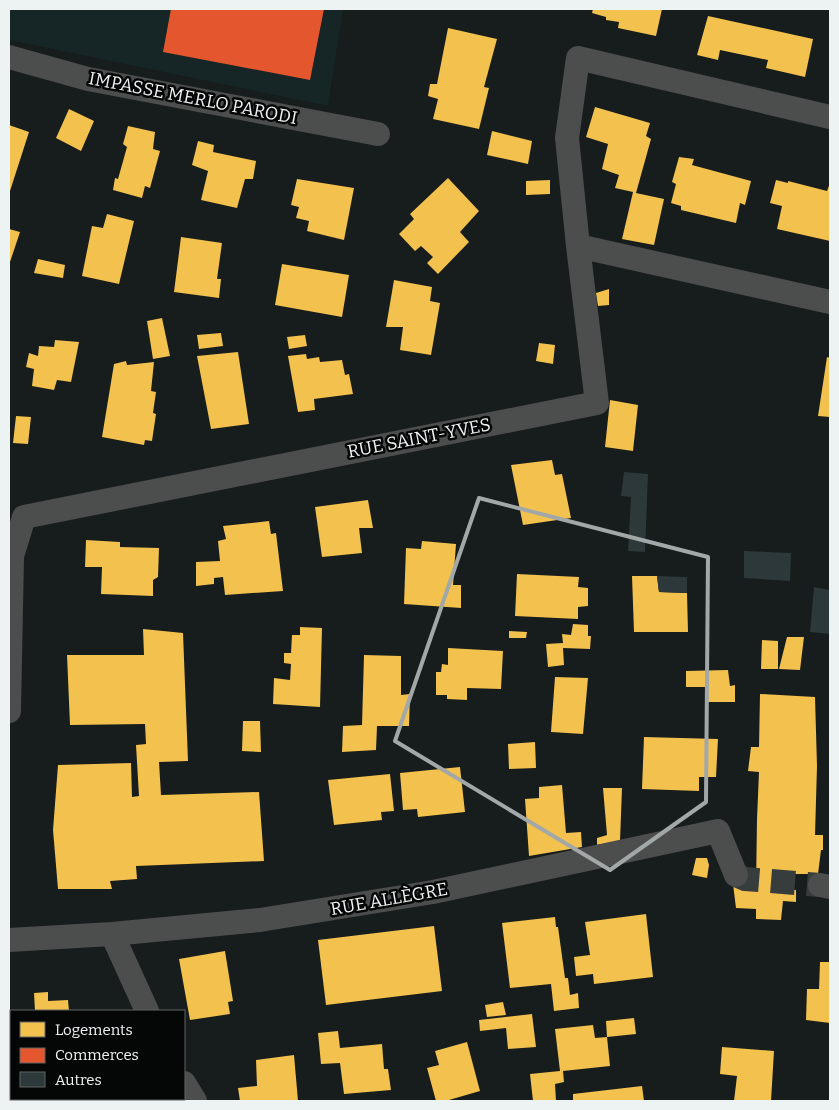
<svg xmlns="http://www.w3.org/2000/svg" width="839" height="1110" font-family="Bitter,serif">
  <style>
    .built { fill: #162526 }
    .homes { fill: #f2c14e }
    .shops { fill: #e4572e }
    .building { fill: #2c383a }
    .lines { fill: none; stroke-linecap: round; stroke-linejoin: round }
    .minor-tunnel { stroke: #373c3c; stroke-width: 24; stroke-dasharray: 24 12; stroke-linecap: butt }
    .minor { stroke: #4b4e4d; stroke-width: 24 }
    .marked { fill: none; stroke: #a2a7a8; stroke-width: 4; stroke-linejoin: round }
    .labels { text-anchor: middle; stroke-width: 5; stroke-linejoin: round; paint-order: stroke }
    .street-label { font-size: 18px; fill: #edf2f3; stroke: #050707 }
  </style>
  <rect width="100%" height="100%" fill="#171c1c"/>
  <path class="built" d="M9 9H343L328 106 9 40Z"/>
  <path class="homes" d="M593 9H662L656 36 618 28 619 22 606 20V17L592 13Z
    M708 16 813 39 805 77 766 68 768 60 720 50 718 60 697 55Z
    M448 28 497 39 484 87 489 88 479 129 433 119 438 99 428 96 430 84H437Z
    M595 107 650 123 646 136 651 139 636 193 664 199 654 245 622 239 633 192 615 188 619 175 602 169 608 144 586 137Z
    M69 109 94 121 81 151 56 138Z
    M9 125 29 132 10 191H9Z
    M128 126 155 132 153 149 160 151 150 188 145 186 142 198 113 190 115 178 118 179 127 147 123 144Z
    M492 131 532 141 528 164 487 155Z
    M198 141 214 145 213 152 256 161 253 179H245L237 208 201 200 208 171 192 165Z
    M679 157 694 159 692 165 751 181 745 205 740 203 736 223 681 210V206L671 203 676 184 672 182Z
    M448 178 479 211 460 232 469 242 438 274 427 263 433 257 421 246 415 251 399 234 414 219 410 214Z
    M297 179 354 188 344 240 307 231 309 221 296 218 299 207 291 205Z
    M550 180V194L526 195V181Z
    M776 180 788 183V181L827 191 830 183V241L777 229 782 206 770 203Z
    M107 214 134 221 119 284 82 276 92 226 103 228Z
    M9 229 20 232 9 265Z
    M181 237 222 243 217 279H221L219 298 174 292Z
    M38 259 65 265 63 278 34 273Z
    M282 264 349 275 342 317 275 305Z
    M394 280 432 287 430 301 440 303 431 355 400 350 403 327H386Z
    M609 289V305L598 306 596 293Z
    M162 318 170 356 153 359 147 321Z
    M221 333 223 346 199 349 197 335Z
    M305 335 307 346 289 349 287 337Z
    M55 340 79 342 71 382 57 380 54 390 32 386 34 369 26 367 29 353 38 356 39 346 54 347Z
    M539 343 555 345 553 364 536 361Z
    M238 352 249 424 211 429 197 356Z
    M306 354 307 359 319 357 320 362 342 360 345 375 349 374 353 394 314 399 315 410 298 412 288 356Z
    M827 357 830 358V417L818 416Z
    M126 361 127 365 154 362 151 391 156 392 153 413 156 414 152 441 145 440 144 445 102 437 114 364Z
    M610 400 638 405 633 451 605 447Z
    M16 416 31 417 28 444 13 443Z
    M552 460 555 475 562 474 571 518 523 525 511 465Z
    M368 500 373 528H359L362 553 322 557 315 507Z
    M269 521 271 534 276 533 283 591 225 595 223 577 214 578V584L196 586V562L220 561 218 541 226 539 223 526Z
    M86 540 120 542V547L159 548 158 577 153 580V596L101 594 102 567H85Z
    M422 541 456 544 453 585H461V608L404 604 406 548 421 549Z
    M517 574 579 577 578 587 588 588V606L578 607V619L515 616Z
    M632 576H657L659 592 687 593 688 632H634Z
    M573 624 588 625V636H591L590 649 563 648 564 665 548 667 546 644 563 643 562 634 571 635Z
    M300 627 322 628 320 707 273 704 274 678 290 680 291 664 284 663V653H291L292 635H300Z
    M143 629 183 633 188 761 159 762 161 795 259 792 264 861 136 866 137 879 110 881 112 889H58L53 830 58 765 131 763 132 797 139 796 136 745 146 744 145 724 70 725 67 655H144Z
    M509 631 527 632 526 638H509Z
    M787 637H804L800 670 779 669Z
    M762 640 778 641V669H761Z
    M448 648 503 651 501 689 467 688V700L447 699V695H436V672H441L442 664 448 665Z
    M364 655 401 656V695L410 694 409 726H377L376 750 342 752 343 726 362 725Z
    M728 670 730 686 735 685V702H706L705 687H686V671Z
    M555 677 588 678 583 734 551 732Z
    M760 694 815 697 817 766 815 835H823V850H821L818 874H784L783 889 796 890V902L783 901 781 920 756 919V909L736 908 733 884 756 888 757 819 759 772 748 771 751 747H759Z
    M243 721H260L261 752 242 751Z
    M644 737 718 739 716 777H699V791L642 789Z
    M535 742 536 768 509 769 508 744Z
    M460 767 465 812 418 817 417 809 403 810 400 773Z
    M390 774 394 811 381 812 382 820 334 825 328 780Z
    M562 785 566 833 581 832 582 847 529 856 525 799 539 798V787Z
    M603 788H622L620 841 597 845V838L607 835Z
    M696 858H707L709 865 707 878 692 875Z
    M646 914 653 977 594 984 593 974 576 976 574 957 590 955 585 922Z
    M555 917 556 927H558L565 978H568L570 995 578 993 579 1008 554 1011 551 984 510 988 502 923Z
    M434 926 442 991 326 1005 318 940Z
    M225 951 233 1001 228 1002 230 1014 190 1020 179 959Z
    M820 962H830V1023L806 1020 807 989H819Z
    M48 992V1001L68 1000 69 1011H35L34 993Z
    M503 1002 506 1015 487 1017 485 1005Z
    M532 1014 536 1047 508 1049 506 1028 480 1031 479 1020Z
    M634 1018 636 1034 607 1037 606 1021Z
    M593 1025 595 1038 607 1037 610 1066 563 1071 564 1082 555 1084 556 1101H533L530 1074 560 1071 555 1029Z
    M338 1031 340 1048 382 1044 384 1069H388L391 1090 344 1094 340 1063 321 1064 318 1033Z
    M467 1042 480 1091 449 1100 450 1101H436L427 1068 439 1065 435 1051Z
    M722 1047 774 1051 771 1101H734L737 1076 720 1074Z
    M294 1055 298 1101H240L238 1088 257 1086 256 1060Z
    M642 1086 644 1101H573V1094Z
    M28 1099H76V1101H29Z"/>
  <path class="shops" d="M171 9H324L310 80 163 52Z"/>
  <path class="building" d="M624 472 648 474 645 552 628 551 631 497 621 496Z
    M744 551 791 553 790 581 744 578Z
    M657 576 687 577V593L659 592Z
    M814 587 830 590V634L810 632Z"/>
  <g class="lines">
    <path class="minor-tunnel" d="M736 875 745 879 820 885"/>
    <path class="minor" d="M9 57 88 79 378 134
      M578 246 567 138 578 58 830 117
      M9 711 12 556 24 517 597 403 578 246 830 302
      M820 885 830 887
      M112 934 147 1011
      M9 940 112 934 260 920 433 892 718 831 736 875
      M184 1083 195 1101"/>
  </g>
  <path class="marked" d="M479 498 708 557 706 802 610 870 395 741Z"/>
  <g class="labels">
    <g class="street-label">
      <text transform="translate(193 98) rotate(11)" y="6">IMPASSE MERLO PARODI</text>
      <text transform="translate(419 438) rotate(-11)" y="6">RUE SAINT-YVES</text>
      <text transform="translate(389 899) rotate(-10)" y="6">RUE ALLÈGRE</text>
    </g>
  </g>
  <rect width="839" height="1110" fill="none" stroke="#edf2f3" stroke-width="20"/>
  <rect x="10" y="1010" width="175" height="90" fill="#050707" stroke="#626565"/>
  <rect x="20" y="1022" width="25" height="15" fill="#f2c14e" stroke="#626565"/>
  <text x="55" y="1035" font-size="15" fill="#edf2f3">Logements</text>
  <rect x="20" y="1048" width="25" height="15" fill="#e4572e" stroke="#626565"/>
  <text x="55" y="1060" font-size="15" fill="#edf2f3">Commerces</text>
  <rect x="20" y="1072" width="25" height="15" fill="#2c383a" stroke="#626565"/>
  <text x="55" y="1085" font-size="15" fill="#edf2f3">Autres</text>
</svg>
